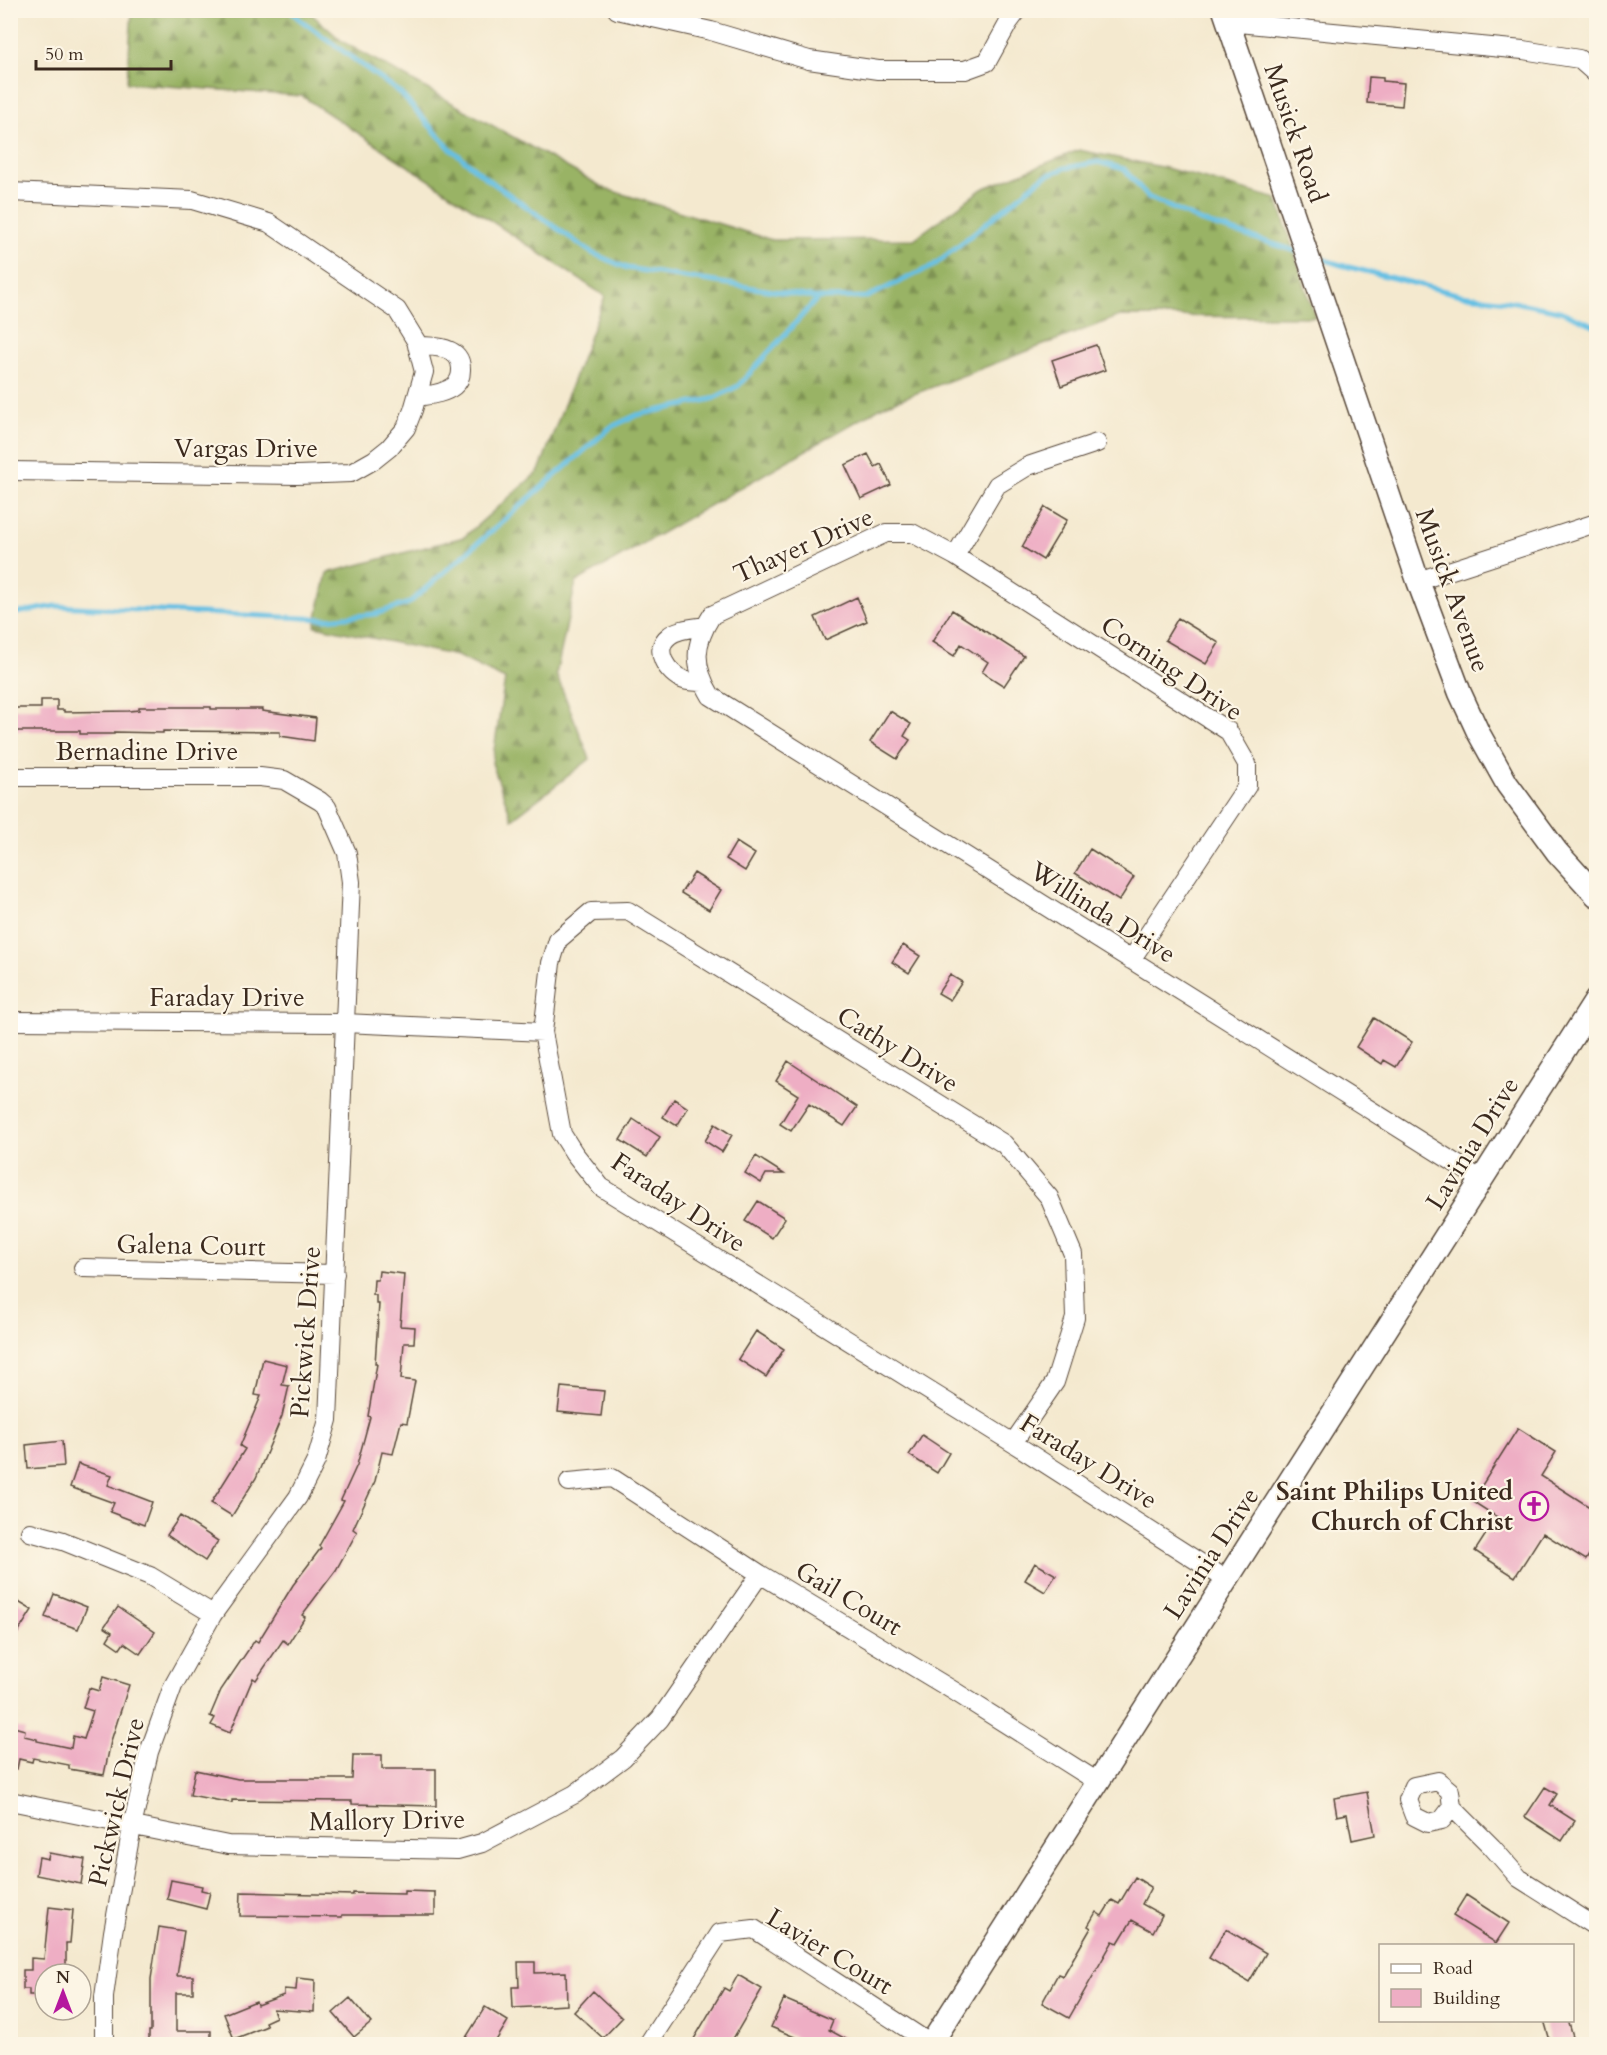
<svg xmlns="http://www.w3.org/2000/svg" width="1607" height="2055" font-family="Cardo,serif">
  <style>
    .forest { fill: url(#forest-firs); stroke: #6a6e42; stroke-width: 1.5 }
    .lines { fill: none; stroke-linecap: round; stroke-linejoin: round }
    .stream { stroke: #65bfe3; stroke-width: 5 }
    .building { fill: #eeaec4 }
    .minor-casing { stroke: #574739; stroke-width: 20 }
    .tertiary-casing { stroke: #574739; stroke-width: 25 }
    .minor { stroke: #fff; stroke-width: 18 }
    .tertiary { stroke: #fff; stroke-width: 22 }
    .labels { text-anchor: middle; stroke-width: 4.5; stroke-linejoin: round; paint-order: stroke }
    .street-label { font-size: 26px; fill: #3b2a1e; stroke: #fcf5e5 }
    .poi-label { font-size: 26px; font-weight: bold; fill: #3b2a1e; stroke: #fcf5e5; text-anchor: end }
  </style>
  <defs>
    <pattern id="forest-firs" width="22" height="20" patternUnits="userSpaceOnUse" patternTransform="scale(1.5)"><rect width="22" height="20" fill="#99b365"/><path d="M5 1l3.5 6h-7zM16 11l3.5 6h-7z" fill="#7e9253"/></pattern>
  </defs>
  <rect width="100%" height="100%" fill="#fcf5e5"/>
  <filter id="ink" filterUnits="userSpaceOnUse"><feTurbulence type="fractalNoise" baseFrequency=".0167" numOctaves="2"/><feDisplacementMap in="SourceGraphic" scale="12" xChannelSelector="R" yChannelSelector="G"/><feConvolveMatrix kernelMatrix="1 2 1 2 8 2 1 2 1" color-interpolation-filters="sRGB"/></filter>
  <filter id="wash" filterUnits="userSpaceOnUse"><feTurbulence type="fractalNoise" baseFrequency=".008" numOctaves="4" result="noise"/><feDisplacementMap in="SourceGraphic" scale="24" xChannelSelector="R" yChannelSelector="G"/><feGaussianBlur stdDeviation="1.35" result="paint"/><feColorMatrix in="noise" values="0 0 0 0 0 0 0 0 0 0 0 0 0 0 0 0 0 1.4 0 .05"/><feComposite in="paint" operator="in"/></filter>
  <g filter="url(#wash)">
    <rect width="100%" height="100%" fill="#f4e9cf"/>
    <path class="forest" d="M132 11H308L343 42 606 189 772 240 914 239 982 189 1079 150 1166 168 1277 199 1315 317 1120 316 885 405 576 582 556 674 590 759 512 819 492 763 505 679 457 656 315 626 327 573 464 537 539 471 605 296 302 96 127 83Z"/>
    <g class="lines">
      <path class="stream" d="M291 10 298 18 400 93 450 148 486 178 592 253 627 268 818 298 867 297 933 266 1043 177 1065 168 1098 162 1124 169 1148 197 1200 221 1299 252
        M1313 256 1341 265 1461 295 1514 302 1560 311 1596 326
        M10 614 56 606 326 619 375 614 409 603 611 427 637 415 712 399 738 386 818 298"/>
    </g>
    <g id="blocks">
      <path class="building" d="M1369 77 1383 78V81L1404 83 1402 106 1367 103Z
        M1096 345 1105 370 1061 386 1052 360Z
        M868 454 875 467 881 464 891 485 861 499 845 465Z
        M1045 507 1067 520 1043 560 1022 547Z
        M857 597 867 621 825 640 815 617Z
        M952 610 1024 656 1004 686 982 672 988 662 961 644 954 656 932 642Z
        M1178 618 1219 643 1206 664 1165 640Z
        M41 700H57V710H64V712L129 711 139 710V707H211V709H262V711L316 718 314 741 280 736V732L163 731V733L114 732V734H80V731H10V708H41Z
        M890 711 911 724 904 736 910 740 897 759 870 742Z
        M736 842 755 854 745 871 726 859Z
        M1090 849 1134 877 1119 901 1075 873Z
        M694 873 721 890 709 910 681 893Z
        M903 945 920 956 909 973 892 962Z
        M950 975 962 982 950 1000 938 993Z
        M1374 1018 1412 1042 1396 1067 1384 1060 1382 1064 1356 1047Z
        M788 1061 857 1107 844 1126 809 1104 791 1131 780 1124 798 1095 776 1081Z
        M674 1099 688 1108 677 1126 663 1117Z
        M633 1119 660 1137 647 1157 620 1140Z
        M715 1124 732 1135 722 1152 705 1141Z
        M756 1156 765 1162 784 1174H766L761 1183 745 1173Z
        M758 1201 785 1218 772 1238 745 1221Z
        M379 1271 404 1274 400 1326 415 1327 414 1343H404L401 1379 415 1381 407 1423 401 1422 393 1454 382 1452 375 1481 353 1529 357 1532 336 1570 302 1615 305 1617 288 1644 283 1640 256 1680 253 1678 230 1733 211 1725 215 1718 210 1716 221 1690 255 1640 258 1642 293 1585 321 1548 319 1546 344 1501 341 1500 357 1465 370 1417 368 1416 377 1364H375L379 1304H376V1295H373L374 1280H378Z
        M756 1331 784 1349 766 1377 738 1359Z
        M263 1359 287 1365 282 1385 289 1386 282 1416 256 1478 232 1516 211 1503 245 1449 240 1446 261 1396 255 1395Z
        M561 1387 604 1391 601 1416 558 1412Z
        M1518 1428 1556 1452 1541 1476 1596 1511V1543L1586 1560 1543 1533 1515 1577 1475 1551 1497 1517 1472 1501Z
        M922 1435 949 1453 937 1473 909 1455Z
        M62 1441 64 1466 28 1469 26 1445Z
        M78 1464 112 1475 108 1485 152 1502 144 1525 110 1512 114 1503 70 1487Z
        M180 1516 218 1541 205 1561 167 1535Z
        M1035 1563 1056 1575 1045 1592 1025 1580Z
        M54 1594 87 1607 78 1629 45 1617Z
        M10 1597 32 1610 10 1645Z
        M118 1607 155 1632 140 1654 124 1643 120 1649 107 1640 112 1632 104 1627Z
        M103 1677 129 1685 111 1741 104 1775 69 1769V1765L33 1758 32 1762 19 1759 17 1769 10 1768V1726L25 1730 24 1736 37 1739V1741L71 1748 73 1736 84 1739 93 1711 83 1708 89 1688 99 1691Z
        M353 1755H382V1769H436V1806L352 1804V1801L232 1800V1803L190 1795 195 1770 238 1779H352Z
        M1545 1787 1557 1794 1550 1805 1575 1821 1562 1841 1525 1817Z
        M1367 1792 1375 1835 1352 1840 1347 1814 1337 1816 1334 1798Z
        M49 1853 85 1859 81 1884 36 1875 39 1857 48 1859Z
        M1135 1877 1151 1887 1142 1904 1162 1915 1153 1932 1132 1920 1118 1943 1113 1941 1069 2018 1042 2003 1058 1974 1063 1976 1091 1928 1088 1926 1096 1912 1102 1916 1112 1900 1119 1904Z
        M171 1880 202 1886 201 1890 210 1892 206 1909 167 1899Z
        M404 1891 435 1892V1915H342V1917L240 1916 241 1892 353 1895V1893L404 1894Z
        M1466 1895 1509 1923 1496 1943 1453 1916Z
        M49 1907 73 1910 70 1943H66V1974H45V1995H29V1989H23V1970H31V1958L44 1959Z
        M159 1927 184 1931 177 1976H193V1993H176V2031H211V2044H149V2031H151V1979Z
        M1226 1929 1266 1953 1249 1982 1209 1958Z
        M518 1962H535V1973L566 1972 567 2005 513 2008 512 1987H519Z
        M738 1975 762 1989 730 2044H691L724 1988 729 1991Z
        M297 1978 315 1980 314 2012 273 2009 276 2017 265 2022 267 2026 234 2039 224 2014 256 2001 257 2005 284 1995V1989L296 1990Z
        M593 1991 622 2018 603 2038 574 2012Z
        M350 1998 371 2023 354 2037 333 2013Z
        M784 1999 833 2020 829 2030 855 2044H811L771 2027Z
        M485 2007 508 2021 494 2044H462Z
        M1544 2020H1568L1575 2044H1551Z"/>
    </g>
  </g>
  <g filter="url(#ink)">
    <use href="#blocks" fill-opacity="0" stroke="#574739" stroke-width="1.5"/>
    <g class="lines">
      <g class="minor-casing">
        <path id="minor" d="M617 10 711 31 809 60 878 70H965L987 62 1009 22 1018 10
          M1228 22 1523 50 1579 59 1596 74
          M10 192 192 200 269 223 397 310 416 341 424 372 413 410 406 428 389 448 374 460 351 473 297 475 10 471
          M417 346C434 346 462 346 461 370 461 377 459 382 454 386 444 394 429 395 417 397
          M955 556 997 485 1028 466 1097 443
          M1418 581 1596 523
          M703 682C697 682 689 682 684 680 668 674 651 650 669 636 677 629 694 628 705 626
          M10 777H260L284 780 320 801 327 807 347 853 351 882 328 1420 316 1461 298 1497 213 1614 173 1686 149 1752 132 1827 113 1932 104 1997V2044
          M1131 960 1247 786V764L1228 731 955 556 912 533H886L712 615C693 645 693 666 711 696L1482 1180
          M10 1021 344 1023 543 1032
          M83 1268 335 1274
          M1013 1443 1055 1382 1075 1318 1073 1254 1049 1197 1004 1144 628 911 591 912 558 940 551 963 543 1032 562 1134 574 1153 601 1187 1013 1443 1227 1580
          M569 1482 612 1478 760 1574 954 1691 1098 1782
          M30 1532 63 1541 150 1576 213 1614
          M10 1801 228 1845 457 1850 482 1843 575 1794 623 1758 660 1719 760 1574
          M1452 1807 1442 1820 1428 1823 1414 1816 1408 1800 1414 1786 1438 1781 1450 1791 1452 1807 1492 1847 1519 1878 1596 1927
          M648 2044 720 1933 754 1929 931 2044"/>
      </g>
      <g class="tertiary-casing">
        <path id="tertiary" d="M1224 10 1418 581 1460 693 1478 732 1507 784 1557 852 1596 895
          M931 2044 1596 1000"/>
      </g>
      <use href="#minor" class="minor"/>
      <use href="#tertiary" class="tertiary"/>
    </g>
  </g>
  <defs>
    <g id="church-ring" transform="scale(1.5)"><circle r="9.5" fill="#fcf5e5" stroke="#b5179e" stroke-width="1.5"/><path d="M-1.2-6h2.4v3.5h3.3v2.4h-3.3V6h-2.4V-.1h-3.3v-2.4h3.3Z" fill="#b5179e"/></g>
  </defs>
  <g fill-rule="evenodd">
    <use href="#church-ring" x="1534" y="1506"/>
  </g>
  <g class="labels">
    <g class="street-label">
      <text transform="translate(1296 133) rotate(71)" y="9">Musick Road</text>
      <text x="246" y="457">Vargas Drive</text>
      <text transform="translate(803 545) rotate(-24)" y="9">Thayer Drive</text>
      <text transform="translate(1453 590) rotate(70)" y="9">Musick Avenue</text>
      <text transform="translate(1172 668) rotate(34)" y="9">Corning Drive</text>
      <text x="147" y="760">Bernadine Drive</text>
      <text transform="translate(1103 912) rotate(32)" y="9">Willinda Drive</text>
      <text x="227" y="1006">Faraday Drive</text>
      <text transform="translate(898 1049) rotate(32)" y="9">Cathy Drive</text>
      <text transform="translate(1472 1143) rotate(-58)" y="9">Lavinia Drive</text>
      <text transform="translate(679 1202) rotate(34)" y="9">Faraday Drive</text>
      <text transform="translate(191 1245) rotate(1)" y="9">Galena Court</text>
      <text transform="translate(305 1332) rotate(-86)" y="9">Pickwick Drive</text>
      <text transform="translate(1089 1461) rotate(32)" y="9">Faraday Drive</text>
      <text transform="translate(1211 1553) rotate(-57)" y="9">Lavinia Drive</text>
      <text transform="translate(849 1598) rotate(31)" y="9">Gail Court</text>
      <text transform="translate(116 1802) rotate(-77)" y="9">Pickwick Drive</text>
      <text transform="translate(387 1820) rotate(-1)" y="9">Mallory Drive</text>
      <text transform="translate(830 1951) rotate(31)" y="9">Lavier Court</text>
    </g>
    <g class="poi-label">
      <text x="1513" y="1500">Saint Philips United<tspan x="1513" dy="30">Church of Christ</tspan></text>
    </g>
  </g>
  <rect width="1607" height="2055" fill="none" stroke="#fcf5e5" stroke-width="36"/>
  <rect x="1379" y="1944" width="195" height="78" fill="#fcf5e5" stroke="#afa495" stroke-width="1.5"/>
  <rect x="1391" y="1964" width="30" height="9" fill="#ffffff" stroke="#afa495" stroke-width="1.5"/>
  <text x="1433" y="1974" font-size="18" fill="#3b2a1e">Road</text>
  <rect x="1391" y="1989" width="30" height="18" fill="#eeaec4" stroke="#afa495" stroke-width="1.5"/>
  <text x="1433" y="2004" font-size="18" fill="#3b2a1e">Building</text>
  <g transform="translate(63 1992)"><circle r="28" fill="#fcf5e5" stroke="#afa495" stroke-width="1.5"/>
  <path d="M0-4.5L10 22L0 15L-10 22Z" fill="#b5179e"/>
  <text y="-9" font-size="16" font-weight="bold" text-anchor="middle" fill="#3b2a1e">N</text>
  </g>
  <path d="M36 60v9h135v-9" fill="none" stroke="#3b2a1e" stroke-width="3"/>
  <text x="45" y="60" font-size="18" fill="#3b2a1e" stroke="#fcf5e5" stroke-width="4.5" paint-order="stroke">50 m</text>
</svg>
